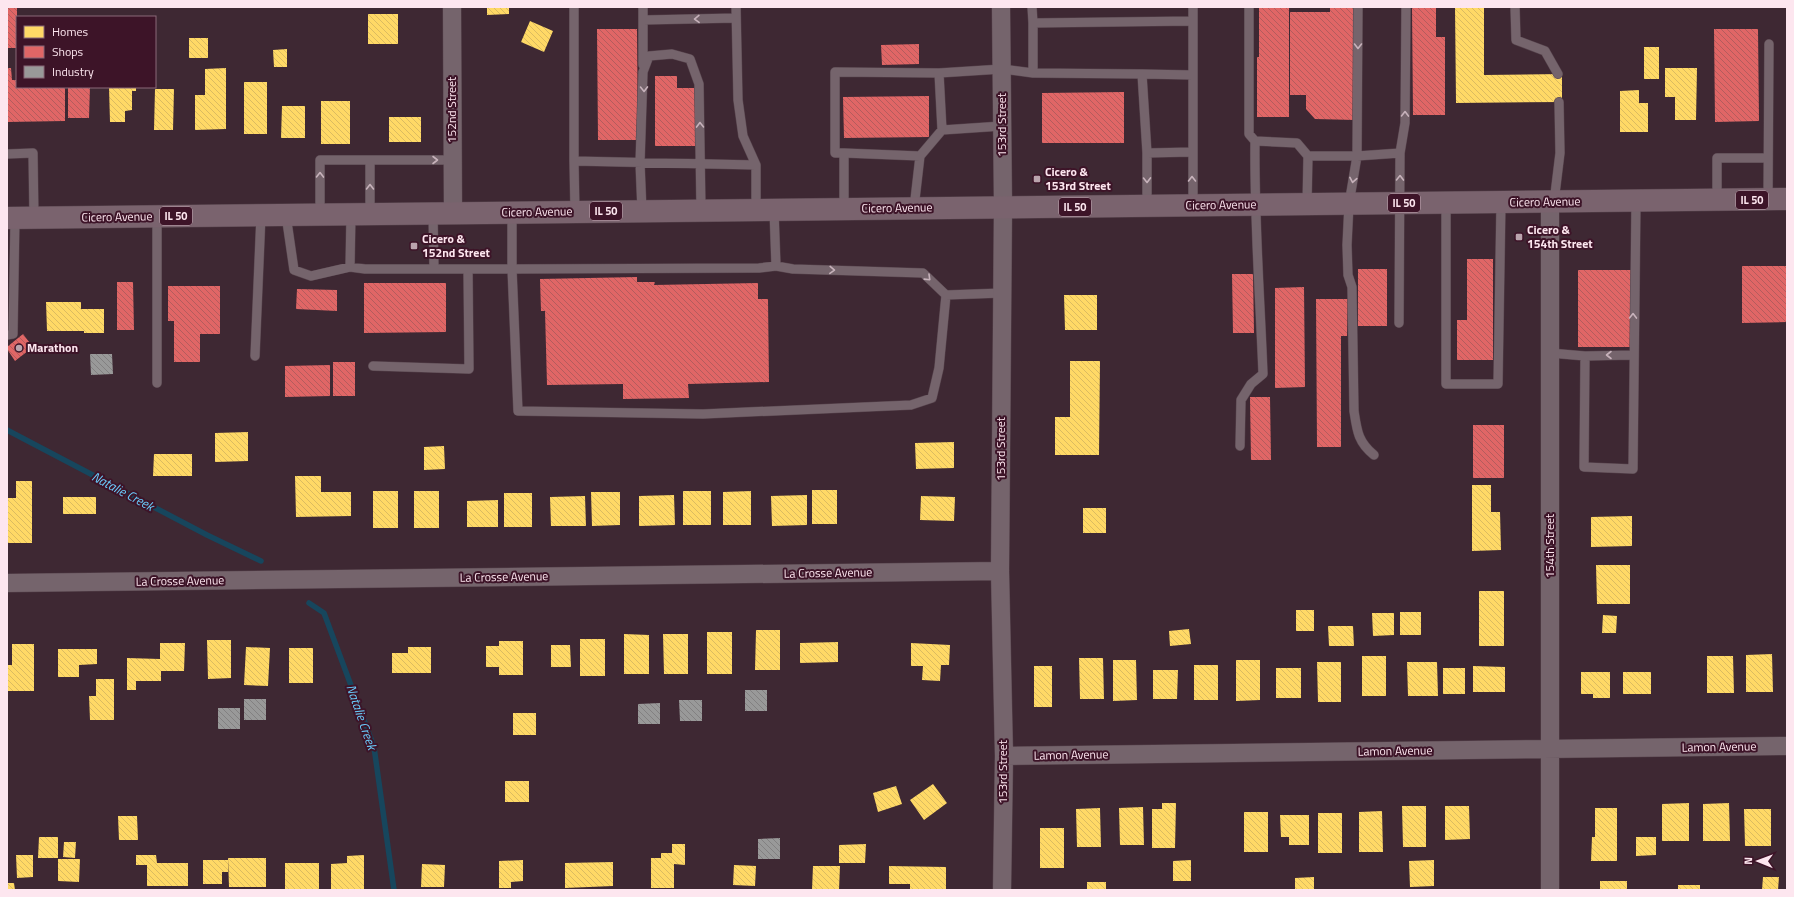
<svg xmlns="http://www.w3.org/2000/svg" width="1794" height="897" font-family="'Titillium Web',sans-serif">
  <style>
    .homes { fill: url(#homes-back-hatch) }
    .shops { fill: url(#shops-back-hatch) }
    .industry { fill: url(#industry-back-hatch) }
    .lines { fill: none; stroke-linecap: round; stroke-linejoin: round }
    .stream { stroke: #17465d; stroke-width: 5.5 }
    .lane-casing { stroke: #57444d; stroke-width: 10 }
    .street-casing { stroke: #57444d; stroke-width: 19 }
    .primary-casing { stroke: #57444d; stroke-width: 23 }
    .lane { stroke: #75646c; stroke-width: 9 }
    .street { stroke: #75646c; stroke-width: 18 }
    .primary { stroke: #7a636e; stroke-width: 22 }
    .oneway { stroke: #c7b2bb }
    .poi-dot { fill: #baa4ad; stroke: #3d1428; stroke-width: 1.5 }
    .labels { text-anchor: middle; stroke-width: 4; stroke-linejoin: round; paint-order: stroke }
    .shield { fill: #3d1428; stroke: #c3a7b3; stroke-width: 1 }
    .shield-label { font-size: 11px; font-weight: bold; fill: #fde6ef }
    .street-label { font-size: 12px; fill: #fde6ef; stroke: #3d1428 }
    .poi-label { font-size: 12px; font-weight: bold; fill: #fde6ef; stroke: #3d1428; text-anchor: start }
    .water-label { font-size: 13px; font-style: italic; fill: #6bcefe; stroke: #3d1428 }
  </style>
  <defs>
    <pattern id="homes-back-hatch" width="6" height="6" patternUnits="userSpaceOnUse"><rect width="6" height="6" fill="#ffd966"/><path d="M-1 5l2 2M0 0l6 6M5-1l2 2" fill="none" stroke="#dbbb60"/></pattern>
    <pattern id="shops-back-hatch" width="6" height="6" patternUnits="userSpaceOnUse"><rect width="6" height="6" fill="#e06666"/><path d="M-1 5l2 2M0 0l6 6M5-1l2 2" fill="none" stroke="#b45c5d"/></pattern>
    <pattern id="industry-back-hatch" width="6" height="6" patternUnits="userSpaceOnUse"><rect width="6" height="6" fill="#999"/><path d="M-1 5l2 2M0 0l6 6M5-1l2 2" fill="none" stroke="#828081"/></pattern>
  </defs>
  <rect width="100%" height="100%" fill="#3e2833"/>
  <path class="homes" d="M487 7H509V14L487 15Z
    M1455 7H1484V75L1562 74V102L1456 103Z
    M368 14H398V44H368Z
    M530 21 553 31 544 52 521 42Z
    M189 38H208V58H189Z
    M1644 47H1659V79H1644Z
    M287 49V67H274L273 50Z
    M226 68V129L195 130V95H205V69Z
    M1665 68H1697L1696 120H1675V97H1665Z
    M244 82H267V134H244Z
    M109 87H136V91H132V110L125 111V122H110Z
    M155 89H174L173 130H154Z
    M1639 90V103H1648V132H1620V91Z
    M321 101H350V144H321Z
    M282 106H305V138H281Z
    M389 117H421V142H389Z
    M1064 295H1097V330H1065Z
    M46 302H81V309H104V333H84V331H47Z
    M1070 361H1100L1099 455H1055V417H1070Z
    M248 432V461L215 462V433Z
    M954 442V468L916 469 915 443Z
    M444 446 445 469 424 470V447Z
    M154 454H192V476H153Z
    M295 476H321V492H351V516L296 517Z
    M16 481H32V543H7V498H16Z
    M1472 485H1491V512H1500L1501 550 1472 551Z
    M812 490H837V524H812Z
    M373 491H398V528H373Z
    M414 491H439V528H414Z
    M683 491H711V525H683Z
    M751 491V525H723V492Z
    M591 492H620V525L592 526Z
    M504 493H532V527H504Z
    M674 495 675 525 639 526V496Z
    M807 495V525L772 526 771 496Z
    M585 496 586 526H551L550 497Z
    M921 496 955 497 954 521 920 520Z
    M63 497H96V514H63Z
    M498 500V527H467V501Z
    M1083 508H1106V533H1083Z
    M1632 516V546L1591 547V517Z
    M1596 565H1630V604H1597Z
    M1479 591H1504V646H1479Z
    M1296 610H1314V631H1296Z
    M1400 612H1421V635H1400Z
    M1372 613H1394V635L1373 636Z
    M1603 615 1617 616 1616 633H1602Z
    M1328 626H1353L1354 646H1329Z
    M1189 629 1191 644 1170 646 1169 631Z
    M756 630H780V670H755Z
    M707 632H732V674H707Z
    M624 634 649 635V674H624Z
    M663 634H688V674H664Z
    M580 639H605V676H580Z
    M207 640H231V678L208 679Z
    M499 641H523V675H499V667H486V646H499Z
    M838 642V662L800 663V643Z
    M160 643H185L184 671H161V681H136V690H127V658L160 659Z
    M911 643 950 645 949 665H941L940 681 922 680 923 666H911Z
    M12 644H34V691H7V665H12Z
    M551 645H570L571 667H551Z
    M246 647 270 648 268 686 244 685Z
    M408 647H431V673H392V653H408Z
    M289 648H313V683H289Z
    M58 649H97V664L79 665V677H58Z
    M1772 654 1773 692H1746V655Z
    M1362 656H1386V696H1362Z
    M1707 656H1733L1734 693H1707Z
    M1079 658H1103L1104 699H1080Z
    M1113 660H1136L1137 700 1113 701Z
    M1236 660H1260V700L1236 701Z
    M1317 662H1341V702H1318Z
    M1407 662H1437L1438 696H1408Z
    M1194 665H1218V700H1194Z
    M1034 666H1052V707H1034Z
    M1473 666 1505 667V692H1473Z
    M1276 668H1301V698H1276Z
    M1443 668H1465V694H1443Z
    M1153 670H1178L1177 699H1153Z
    M1581 672H1610V698H1593V694H1581Z
    M1623 672H1651V694H1623Z
    M96 679H114V720H90L89 696H96Z
    M513 713H536V735H513Z
    M505 781H529V802H505Z
    M933 784 947 803 924 820 910 800Z
    M896 786 902 804 878 812 873 793Z
    M1162 803H1176L1175 848H1152V809H1162Z
    M1689 803V841H1662V804Z
    M1729 803 1730 841H1703V804Z
    M1402 806H1426V847H1403Z
    M1445 806H1469L1470 839 1445 840Z
    M1143 807 1144 845H1120L1119 808Z
    M1100 808 1101 847H1077L1076 809Z
    M1595 808H1617V861H1591L1592 837H1595Z
    M1744 809H1771V846H1745Z
    M1382 811 1383 852H1359V812Z
    M1244 812H1268V852H1244Z
    M1318 813H1342V853H1318Z
    M1280 815H1309V845H1289V837H1281Z
    M118 816H137L138 840H119Z
    M1040 828H1064V868H1040Z
    M39 837H58V858H38Z
    M1636 837H1656V855L1636 856Z
    M64 842H76L75 858 63 857Z
    M672 844H685V865L674 864V888H651V858H661V853H672Z
    M866 844 865 863H839V845Z
    M16 855H33V877L17 878Z
    M136 855H156L157 863H188V886H147V865H136Z
    M364 855V890H331V864L347 863V856Z
    M228 858H266V887H229Z
    M58 859H80L79 882 58 881Z
    M203 860H228V872H222V884H203Z
    M523 860V881L511 882V888H499V861Z
    M1191 860V881H1173V861Z
    M1434 860V886L1410 887 1409 861Z
    M613 862V886L565 888V863Z
    M285 863H319V889H285Z
    M422 864 445 865 444 887H421Z
    M734 865 756 866 755 886 733 885Z
    M813 866H840L839 890H812Z
    M889 866 946 867V890H910V884H889Z
    M1314 877V890H1295V878Z
    M1763 877H1779L1778 890H1762Z
    M1600 881H1627V890H1600Z
    M1087 882H1106V890H1087Z
    M7 883H14L15 890H7Z
    M1678 885H1700V890H1678Z"/>
  <path class="shops" d="M7 7H17V48H7Z
    M1259 7H1289V117H1257V57H1259Z
    M1330 7H1354L1355 120 1315 119 1306 109V95H1290V12H1330Z
    M1412 7H1436V37H1445V115H1413Z
    M597 29H637L638 140H598Z
    M1714 29H1758L1759 121 1715 122Z
    M919 44V64L882 65 881 45Z
    M7 68H11L12 80H17V87H65V121L7 122Z
    M655 76H677V88H695V146H655Z
    M68 87H90L89 118H68Z
    M1124 92V143H1042V93Z
    M929 96V137L844 138 843 97Z
    M1467 259H1493V360H1457V320H1467Z
    M1742 266H1787V322L1742 323Z
    M1358 269H1387V326H1358Z
    M1578 270H1632L1633 347H1578Z
    M1232 274H1253L1254 333H1233Z
    M637 277V282H655L654 285 758 283V299H768L769 382 688 384 689 398 623 399V384L547 385 545 311H541L540 279Z
    M117 282H133L134 330H117Z
    M364 283H446V332L364 333Z
    M168 286H220V334H200V362H174V321H168Z
    M1304 287 1305 387 1275 388V288Z
    M297 289 337 290V311L296 309Z
    M1316 299H1348L1347 336H1341V447H1317Z
    M23 334 33 347 15 361 7 349V347Z
    M333 362H355V396H333Z
    M330 365V396L285 397V366Z
    M1250 397H1270L1271 460H1251Z
    M1473 425H1504V478H1473Z"/>
  <path class="industry" d="M90 354H112L113 374 91 375Z
    M745 690H767V711H745Z
    M244 699H266V720H244Z
    M679 700H702V721H680Z
    M660 703V724H638V704Z
    M218 708H240V729H218Z
    M780 838V859H758V839Z"/>
  <g class="lines">
    <path class="stream" d="M7 430 207 535 261 561
      M309 603 324 613 374 747 394 890"/>
    <g class="lane-casing">
      <path id="lane" d="M574 7V161
        M643 7V65
        M736 7 738 100 743 136 756 165
        M1032 7 1033 23
        M1193 7V21
        M1249 7V134L1255 141
        M1358 7 1357 156 1349 204 1347 245 1348 275 1352 287 1354 411C1357 431 1358 442 1374 455
        M1515 7 1516 40 1545 51 1558 74
        M643 20 736 18
        M1033 73 1142 74 1147 153 1192 152
        M1142 74 1193 75
        M942 130 939 73 1002 69 1033 73V23L1193 21V205
        M844 153H835V72L939 73
        M1147 153V206
        M7 154 33 153 34 218
        M1768 199 1769 44
        M1717 200V158H1768
        M1554 202 1560 153 1559 102
        M1446 203V384H1498L1501 202
        M1307 204 1308 156
        M914 208 920 156 942 130 1002 126
        M844 209V153L920 156
        M774 210 776 266 793 269 923 273 946 295
        M642 211 640 163 643 72 649 56 672 54 690 59 699 84 701 210
        M575 212 574 161 756 165V210
        M433 213 434 269
        M320 214V160H453
        M370 214V160
        M286 215 294 270 311 276 350 267 365 269H512V212
        M157 216V383
        M776 266 759 268 512 269 518 411 703 414 911 405 932 398 939 368 946 295 1002 293
        M350 267 351 214
        M1399 323 1400 153 1405 123 1406 7
        M7 335 13 334 15 218
        M1550 353 1585 356 1584 467 1633 469 1636 201
        M255 356 261 215
        M1585 356 1633 355
        M373 366 469 369 468 269
        M1240 446 1241 400 1251 384 1263 374C1260 296 1254 219 1255 141L1297 143 1308 156H1357L1400 153"/>
    </g>
    <g class="street-casing">
      <path id="street" d="M452 7 453 213
        M1001 7 1003 207 1000 571 1004 756 1002 890
        M1550 202V890
        M7 583 1000 571
        M1004 756 1787 746"/>
    </g>
    <g class="primary-casing">
      <path id="primary" d="M7 218 1787 199"/>
    </g>
    <use href="#lane" class="lane"/>
    <use href="#street" class="street"/>
    <use href="#primary" class="primary"/>
  </g>
  <defs><path id="oneway-chevron" d="M-2-3.5L2.5 0L-2 3.5" fill="none" stroke-width="1.6" stroke-linecap="round" stroke-linejoin="round"/></defs>
  <g class="oneway">
    <use href="#oneway-chevron" transform="translate(697 19) rotate(179)"/>
    <use href="#oneway-chevron" transform="translate(1358 46) rotate(90)"/>
    <use href="#oneway-chevron" transform="translate(644 89) rotate(89)"/>
    <use href="#oneway-chevron" transform="translate(1405 114) rotate(-89)"/>
    <use href="#oneway-chevron" transform="translate(700 125) rotate(-91)"/>
    <use href="#oneway-chevron" transform="translate(435 160)"/>
    <use href="#oneway-chevron" transform="translate(320 175) rotate(-89)"/>
    <use href="#oneway-chevron" transform="translate(1400 178) rotate(-89)"/>
    <use href="#oneway-chevron" transform="translate(1192 179) rotate(-90)"/>
    <use href="#oneway-chevron" transform="translate(1147 180) rotate(89)"/>
    <use href="#oneway-chevron" transform="translate(1353 180) rotate(100)"/>
    <use href="#oneway-chevron" transform="translate(370 187) rotate(-90)"/>
    <use href="#oneway-chevron" transform="translate(832 270) rotate(2)"/>
    <use href="#oneway-chevron" transform="translate(928 278) rotate(44)"/>
    <use href="#oneway-chevron" transform="translate(1633 316) rotate(-89)"/>
    <use href="#oneway-chevron" transform="translate(1609 355) rotate(180)"/>
  </g>
  <g class="poi-dot">
    <rect x="1033" y="175" width="8" height="8" rx="2"/>
    <rect x="1515" y="233" width="8" height="8" rx="2"/>
    <rect x="410" y="242" width="8" height="8" rx="2"/>
    <circle cx="19" cy="348" r="4"/>
  </g>
  <g class="labels">
    <g class="shield">
      <rect x="1736" y="191" width="32" height="18" rx="3"/>
      <rect x="1388" y="194" width="32" height="18" rx="3"/>
      <rect x="1059" y="198" width="32" height="18" rx="3"/>
      <rect x="590" y="202" width="32" height="18" rx="3"/>
      <rect x="160" y="207" width="32" height="18" rx="3"/>
    </g>
    <g class="shield-label">
      <text x="1752" y="204">IL 50</text>
      <text x="1404" y="207">IL 50</text>
      <text x="1075" y="211">IL 50</text>
      <text x="606" y="215">IL 50</text>
      <text x="176" y="220">IL 50</text>
    </g>
    <g class="street-label">
      <text transform="translate(452 110) rotate(-90)" y="4">152nd Street</text>
      <text transform="translate(1002 125) rotate(-90)" y="4">153rd Street</text>
      <text transform="translate(1545 202) rotate(-1)" y="4">Cicero Avenue</text>
      <text transform="translate(1221 205) rotate(-1)" y="4">Cicero Avenue</text>
      <text transform="translate(897 208) rotate(-1)" y="4">Cicero Avenue</text>
      <text transform="translate(537 212) rotate(-1)" y="4">Cicero Avenue</text>
      <text transform="translate(117 217) rotate(-1)" y="4">Cicero Avenue</text>
      <text transform="translate(1001 449) rotate(-90)" y="4">153rd Street</text>
      <text transform="translate(1550 546) rotate(-90)" y="4">154th Street</text>
      <text transform="translate(828 573) rotate(-1)" y="4">La Crosse Avenue</text>
      <text transform="translate(504 577) rotate(-1)" y="4">La Crosse Avenue</text>
      <text transform="translate(180 581) rotate(-1)" y="4">La Crosse Avenue</text>
      <text transform="translate(1719 747) rotate(-1)" y="4">Lamon Avenue</text>
      <text transform="translate(1395 751) rotate(-1)" y="4">Lamon Avenue</text>
      <text transform="translate(1071 755) rotate(-1)" y="4">Lamon Avenue</text>
      <text transform="translate(1003 772) rotate(-90)" y="4">153rd Street</text>
    </g>
    <g class="poi-label">
      <text x="1045" y="176">Cicero &amp;<tspan x="1045" dy="14">153rd Street</tspan></text>
      <text x="1527" y="234">Cicero &amp;<tspan x="1527" dy="14">154th Street</tspan></text>
      <text x="422" y="243">Cicero &amp;<tspan x="422" dy="14">152nd Street</tspan></text>
      <text x="27" y="352">Marathon</text>
    </g>
    <g class="water-label">
      <text transform="translate(123 491) rotate(28)" y="5">Natalie Creek</text>
      <text transform="translate(362 717) rotate(71)" y="5">Natalie Creek</text>
    </g>
  </g>
  <rect width="1794" height="897" fill="none" stroke="#fde6ef" stroke-width="16"/>
  <rect x="16" y="16" width="140" height="72" fill="#3d1428" stroke="#8a6878"/>
  <rect x="24" y="26" width="20" height="12" fill="#ffd966" stroke="#8a6878"/>
  <text x="52" y="36" font-size="12" fill="#fde6ef">Homes</text>
  <rect x="24" y="46" width="20" height="12" fill="#e06666" stroke="#8a6878"/>
  <text x="52" y="56" font-size="12" fill="#fde6ef">Shops</text>
  <rect x="24" y="66" width="20" height="12" fill="#999999" stroke="#8a6878"/>
  <text x="52" y="76" font-size="12" fill="#fde6ef">Industry</text>
  <g transform="translate(1758 861) rotate(271)" stroke="#3d1428" stroke-width="3" paint-order="stroke">
  <path d="M0-3L7 15L0 10L-7 15Z" fill="#fde6ef"/>
  <text y="-6" font-size="11" font-weight="bold" text-anchor="middle" fill="#fde6ef">N</text>
  </g>
</svg>
